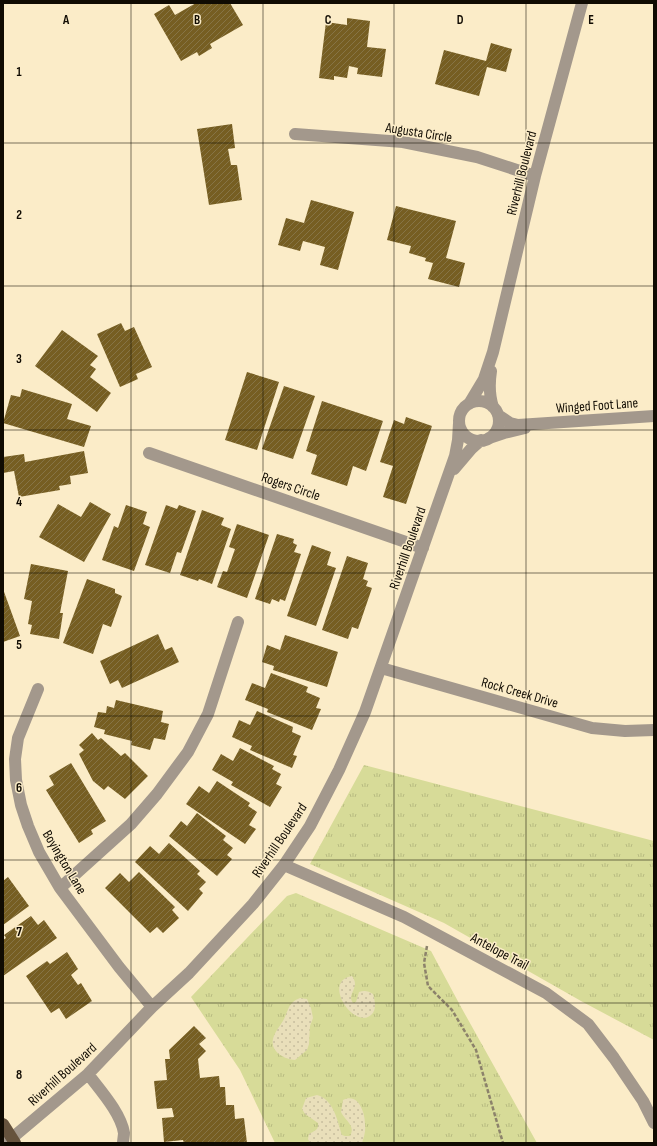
<svg xmlns="http://www.w3.org/2000/svg" width="657" height="1146" font-family="'Sofia Sans Condensed',sans-serif">
  <style>
    .grass { fill: url(#grass-tufts) }
    .sand { fill: url(#sand-dots) }
    .building { fill: url(#building-hatch) }
    .lines { fill: none; stroke-linecap: round; stroke-linejoin: round }
    .path { stroke: #8c826b; stroke-width: 2.5; stroke-dasharray: 4 2; stroke-linecap: butt }
    .minor { stroke: #a3988c; stroke-width: 12 }
    .major { stroke: #66533d; stroke-width: 12 }
    .grid { fill: none; stroke: #100b02; stroke-width: 1; stroke-opacity: 0.55 }
    .labels { text-anchor: middle; stroke-width: 3; stroke-linejoin: round; paint-order: stroke }
    .street-label { font-size: 14px; fill: #100b02; stroke: #fbecc8 }
    .grid-label { font-size: 13px; text-anchor: middle; font-weight: bold; fill: #100b02; stroke: #fbecc8; stroke-width: 3; stroke-linejoin: round; paint-order: stroke }
  </style>
  <defs>
    <pattern id="grass-tufts" width="24" height="20" patternUnits="userSpaceOnUse"><rect width="24" height="20" fill="#d7db98"/><path d="M3 7l-1-3M5 7V3M7 7l1-3M15 17l-1-3M17 17v-4M19 17l1-3" fill="none" stroke="#b8bb81"/></pattern>
    <pattern id="sand-dots" width="8" height="8" patternUnits="userSpaceOnUse"><rect width="8" height="8" fill="#e9dfba"/><path d="M2 2h.1M6 6h.1" fill="none" stroke="#c7be9e" stroke-width="1.8" stroke-linecap="round"/></pattern>
    <pattern id="building-hatch" width="6" height="6" patternUnits="userSpaceOnUse"><rect width="6" height="6" fill="#765e22"/><path d="M-1 1l2-2M0 6l6-6M5 7l2-2" fill="none" stroke="#867446"/></pattern>
  </defs>
  <rect width="100%" height="100%" fill="#fbecc8"/>
  <path class="grass" d="M364 765 654 841V1040L581 1001 444 923 310 864Z
    M296 893 431 951 461 1007 537 1143H275L240 1070 191 997 287 896Z"/>
  <path class="sand" d="M352 976C361 988 346 994 353 1003L356 1002 359 992C365 990 368 991 373 994 375 1001 377 1010 371 1015 354 1030 321 981 352 976Z
    M300 998 307 999 311 1008 313 1018 310 1026 309 1044 307 1050 295 1060C283 1059 268 1050 274 1036 276 1030 281 1025 284 1019 289 1009 288 1003 300 998Z
    M317 1095C334 1100 337 1120 342 1135L345 1136H350C356 1125 345 1121 341 1112L343 1100C358 1092 365 1112 365 1124 366 1130 364 1137 362 1143H310L308 1139 309 1134C314 1131 319 1130 318 1123L305 1114 302 1109 306 1098Z"/>
  <path class="building" d="M196 3H230L243 25 210 44 212 48 199 56 197 52 181 61 154 14 169 5 175 15Z
    M347 18 370 21 367 47 386 49 382 77 357 74 358 68 349 66 347 78 334 76V80L319 78 326 22 347 25Z
    M491 43 512 49 506 72 487 67 479 96 435 84 444 50 486 61Z
    M232 124 235 148 228 149 231 165H237L242 200 209 205 197 129Z
    M311 200 354 212 338 270 320 265 325 247 303 241 300 251 278 245 286 218 304 223Z
    M396 206 456 221 446 258 465 263 459 287 428 279 433 263 425 261 426 258 409 253 411 246 387 240Z
    M121 323 125 331 134 327 152 367 136 374 138 379 120 387 97 334Z
    M62 330 98 356 90 365 96 369 90 377 111 393 97 412 35 366Z
    M247 372 279 382 257 450 225 440Z
    M284 386 315 396 293 459 262 449Z
    M22 389 72 404 67 419 91 426 84 447 3 423 11 395 20 397Z
    M322 401 383 421 366 471 353 466 347 486 311 474 317 455 306 451Z
    M406 417 432 426 406 504 383 497 393 466 380 462 394 420 404 424Z
    M84 451 88 473 70 476 71 484 59 486 60 490 19 497 14 471 3 473V457L24 454 25 462Z
    M90 502 111 514 84 562 39 537 58 504 81 517Z
    M126 505 147 512 143 524 150 527 134 571 102 560 114 526 118 528Z
    M166 505 177 509 179 505 196 511 181 553 177 552 170 573 145 565Z
    M202 510 224 518 221 525 231 529 212 584 199 579 198 581 180 575Z
    M237 524 269 535 247 598 217 587 223 571 227 572 235 549 229 547Z
    M277 534 294 539 293 543 297 545 294 552 301 554 285 601 280 599 279 602 272 599 270 604 255 599Z
    M312 545 331 552 327 565 336 568 316 626 287 616Z
    M347 556 368 563 363 579 368 581 366 586 372 588 358 629 352 627 348 639 322 630Z
    M31 564 68 571 60 613H63L59 639 30 634 32 625 28 624 32 601 24 599Z
    M87 579 115 589V593L122 596 111 627 103 624 93 654 63 643Z
    M3 589 20 636 3 642Z
    M158 634 165 650 172 647 179 662 122 688 118 680 110 684 100 661Z
    M285 635 338 652 327 687 273 670 274 666 262 662 267 645 280 650Z
    M271 673 308 687 306 692 320 698 316 708 321 709 312 730 267 712 268 709 245 700 252 683 265 688Z
    M116 700 163 711 161 722 169 724 165 740 154 738 150 750 131 745 132 741 104 734 105 730 94 727 98 712 106 713 107 706 114 708Z
    M257 711 293 727 292 732 301 736 293 755 297 756 292 768 250 750 252 746 232 737 239 720 250 725Z
    M92 733 98 740 101 738 121 756 125 753 148 776 125 799 108 786 104 790 93 781 79 754 84 750 79 745Z
    M240 748 274 766 272 769 281 774 276 784 282 787 270 807 231 785 233 782 212 770 221 754 233 761Z
    M71 763 106 821 91 830 93 834 79 843 46 790 54 785 49 776Z
    M217 781 250 803 248 806 257 812 249 825 256 829 245 844 186 804 199 786 209 793Z
    M197 813 226 836 223 840 233 848 227 855 232 859 217 876 169 836 181 821 187 826Z
    M169 843 200 871 197 874 206 882 199 889 203 893 188 911 135 862 150 846 159 854Z
    M139 872 175 907 172 910 179 918 163 933 157 927 150 933 105 888 120 873 129 882Z
    M8 877 29 906 3 925V881Z
    M31 916 38 925 44 920 57 938 3 976V940L6 938 4 935Z
    M67 952 78 969 71 975 78 985 81 983 92 1001 66 1019 59 1008 51 1013 26 976 47 961 50 964Z
    M194 1026 206 1038 199 1044 206 1051 198 1059 200 1078 219 1076 220 1087H225L226 1105H234L235 1119 244 1118 247 1143H184L183 1140 164 1142 162 1118 174 1117 172 1108 157 1109 154 1081 167 1080 165 1059H170L169 1050Z"/>
  <g class="lines">
    <path class="path" d="M427 946 424 963 428 986 452 1010 476 1050 503 1143"/>
    <path class="minor" d="M295 134 403 142 477 157 535 176
      M491 371C489 384 489 395 493 407
      M459 421a20 20 0 1 1 40 0a20 20 0 1 1-40 0Z
      M469 404 484 379 493 352 535 176 582 3
      M498 415 510 423 518 425 654 416
      M489 438 504 433 525 428
      M149 453 423 548
      M454 469 471 449 481 440
      M381 668 592 728 625 731 654 730
      M38 689 18 738 15 759 16 780 21 805 28 826 39 852 60 888 119 967 152 1007
      M284 865 404 917 546 993 588 1024 614 1058 643 1101 654 1123
      M60 888 131 824 157 794 188 752 208 714 238 622
      M88 1074C100 1090 121 1113 124 1133 124 1136 123 1140 123 1143
      M3 1142 12 1138 88 1074 152 1007 189 973 253 904 284 865 310 826 339 770 365 712 455 456 458 440 459 423"/>
    <path class="major" d="M3 1124 15 1143"/>
  </g>
  <path class="grid" d="M131 3V1143M263 3V1143M394 3V1143M526 3V1143M3 143H654M3 286H654M3 430H654M3 573H654M3 716H654M3 860H654M3 1003H654"/>
  <g class="labels">
    <g class="street-label">
      <text transform="translate(419 132) rotate(9)" y="5">Augusta Circle</text>
      <text transform="translate(521 173) rotate(-76)" y="5">Riverhill Boulevard</text>
      <text transform="translate(597 405) rotate(-4)" y="5">Winged Foot Lane</text>
      <text transform="translate(291 486) rotate(19)" y="5">Rogers Circle</text>
      <text transform="translate(407 548) rotate(-71)" y="5">Riverhill Boulevard</text>
      <text transform="translate(520 692) rotate(16)" y="5">Rock Creek Drive</text>
      <text transform="translate(279 840) rotate(-56)" y="5">Riverhill Boulevard</text>
      <text transform="translate(65 862) rotate(59)" y="5">Boyington Lane</text>
      <text transform="translate(500 951) rotate(28)" y="5">Antelope Trail</text>
      <text transform="translate(62 1074) rotate(-42)" y="5">Riverhill Boulevard</text>
    </g>
  </g>
  <g class="grid-label">
    <text x="66" y="24">A</text>
    <text x="197" y="24">B</text>
    <text x="328" y="24">C</text>
    <text x="460" y="24">D</text>
    <text x="591" y="24">E</text>
    <text x="19" y="76">1</text>
    <text x="19" y="219">2</text>
    <text x="19" y="363">3</text>
    <text x="19" y="506">4</text>
    <text x="19" y="649">5</text>
    <text x="19" y="792">6</text>
    <text x="19" y="936">7</text>
    <text x="19" y="1079">8</text>
  </g>
  <rect width="657" height="1146" fill="none" stroke="#100b02" stroke-width="8"/>
</svg>
